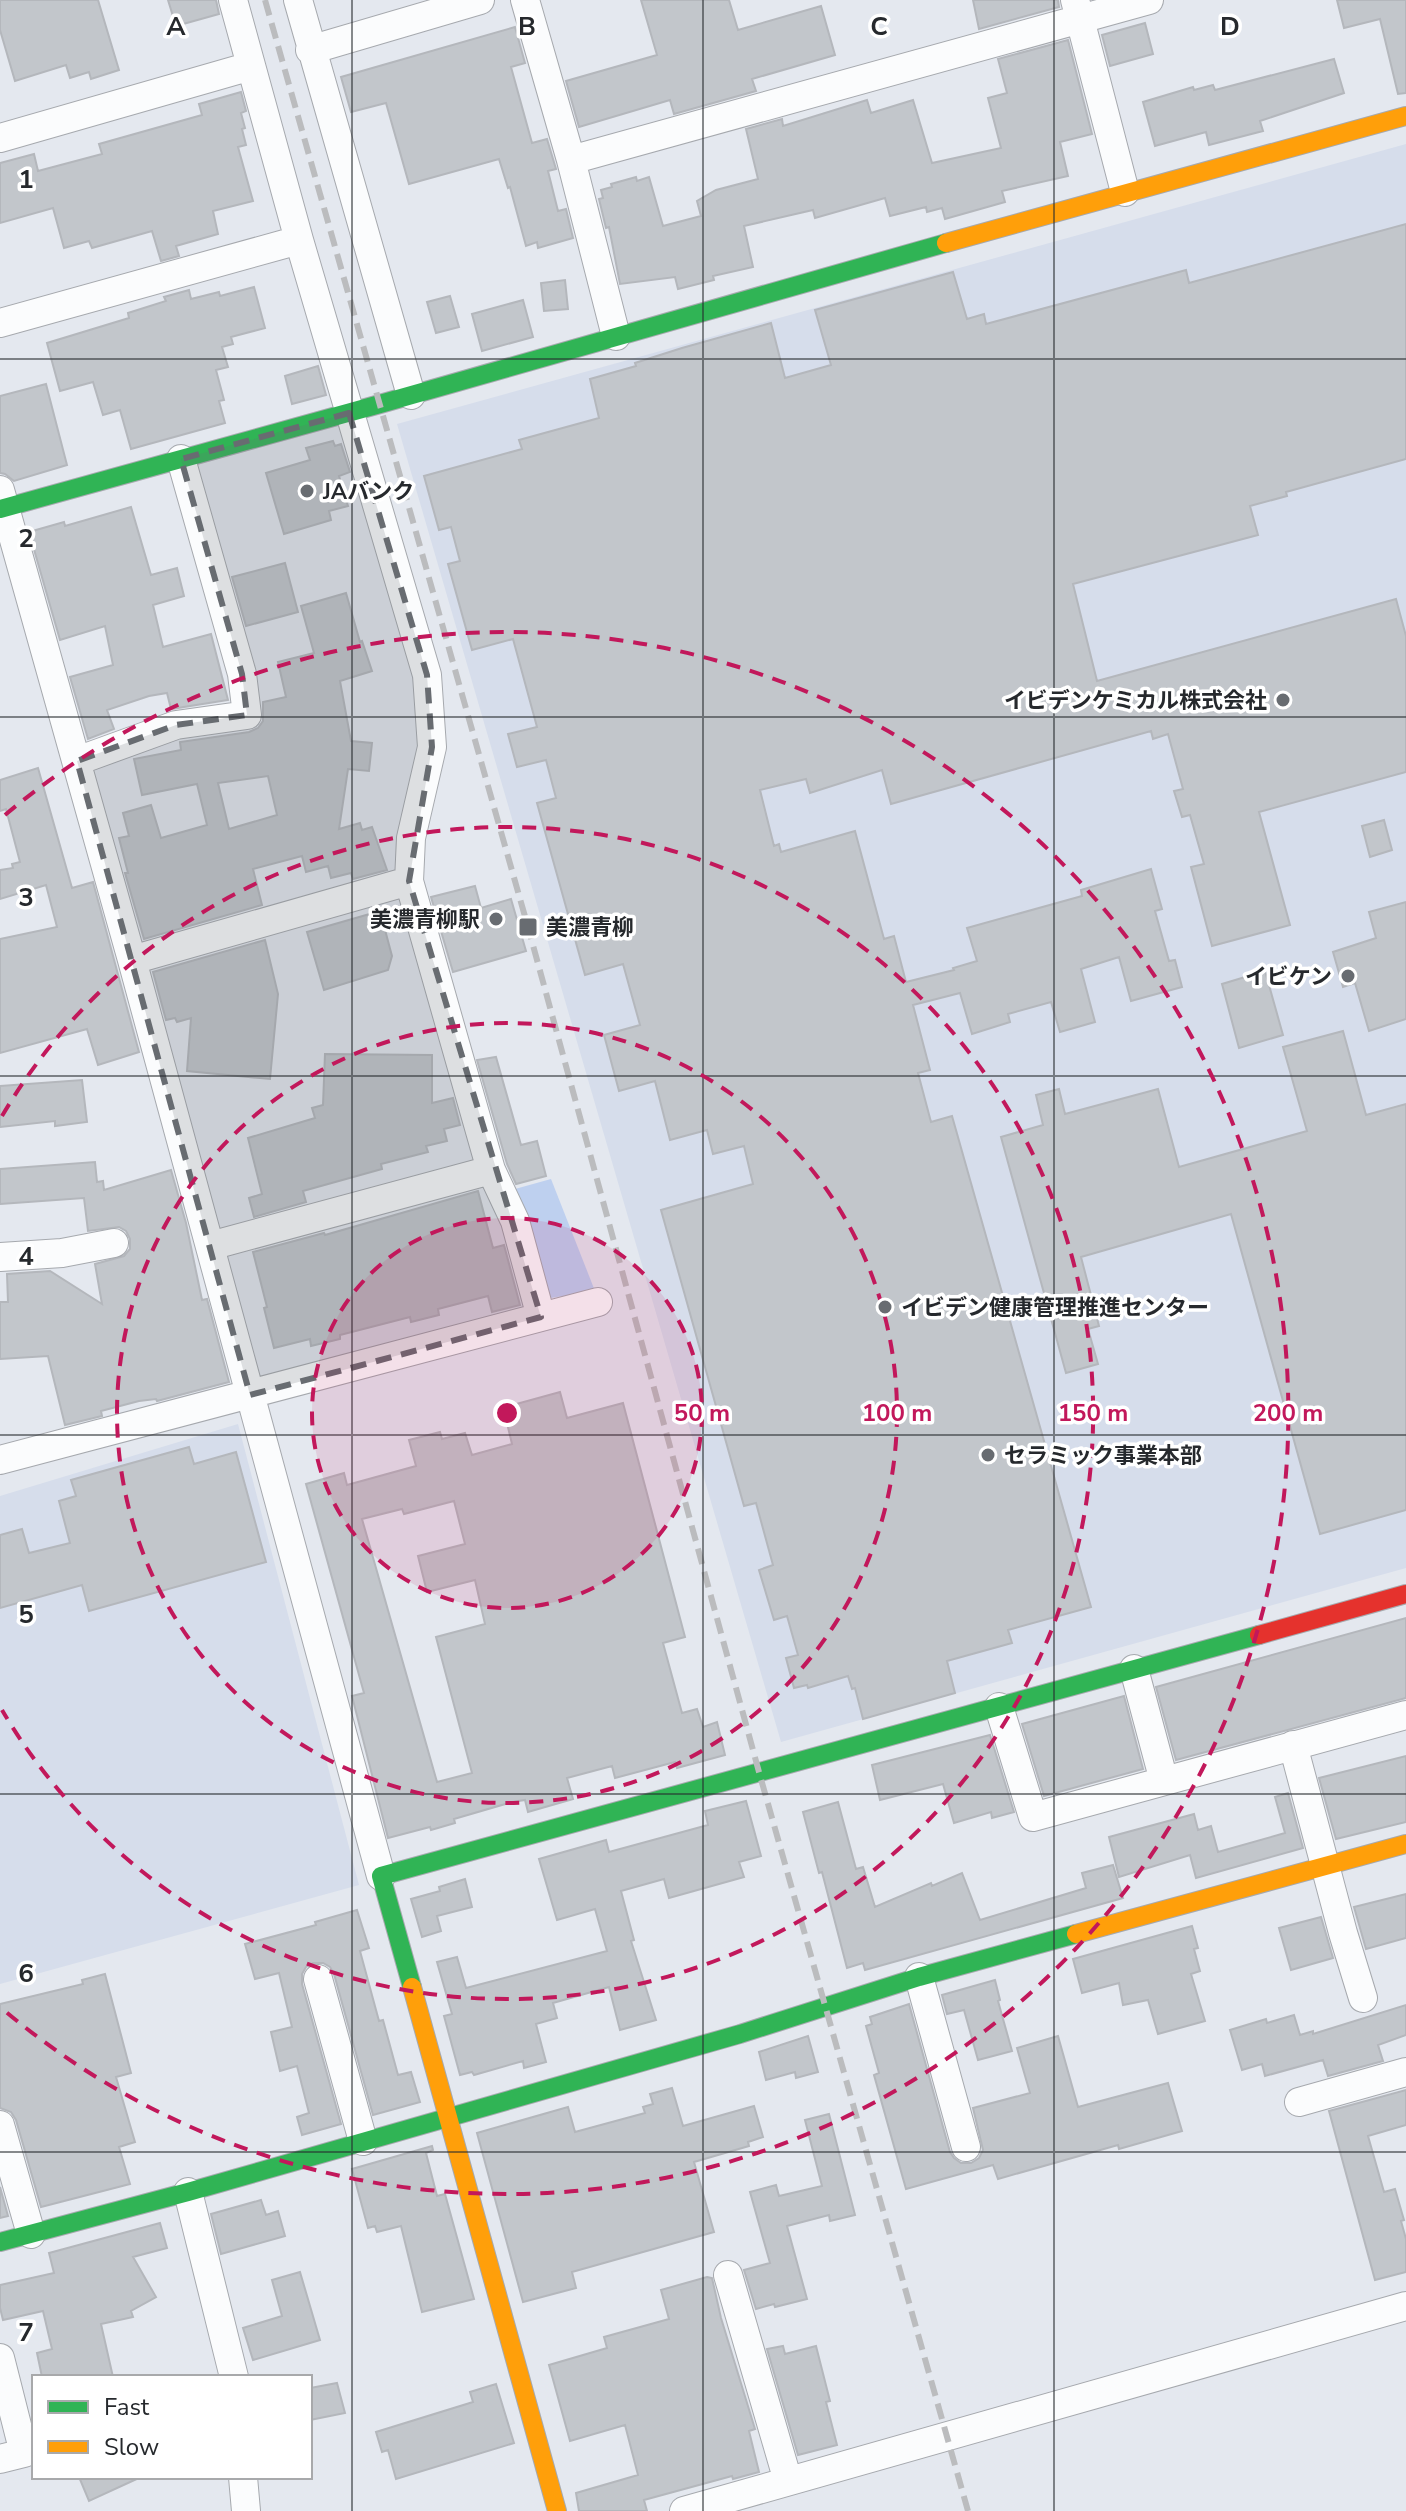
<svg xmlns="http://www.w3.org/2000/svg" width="1406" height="2511" font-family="'Nunito Sans','Noto Sans JP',sans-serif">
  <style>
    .built { fill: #d6ddeb }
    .green { fill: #bed0ef }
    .building { fill: #c2c6cb; stroke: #b4b7bc; stroke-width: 2; fill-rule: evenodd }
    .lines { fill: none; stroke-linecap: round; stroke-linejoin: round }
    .street-casing { stroke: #a6a9ae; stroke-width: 30 }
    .fast-casing { stroke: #a6a9ae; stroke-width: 20 }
    .slow-casing { stroke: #a6a9ae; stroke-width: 20 }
    .jam-casing { stroke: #a6a9ae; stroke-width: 20 }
    .street { stroke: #fbfcfd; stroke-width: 28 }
    .fast { stroke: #30b455; stroke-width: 18 }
    .slow { stroke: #ff9f0a; stroke-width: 18 }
    .jam { stroke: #e5322d; stroke-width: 18 }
    .rail { stroke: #bbbcbe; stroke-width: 6; stroke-dasharray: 16 8; stroke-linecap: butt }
    .marked { fill: #686c71; fill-opacity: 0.2; stroke: #686c71; stroke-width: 6; stroke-dasharray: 16 10; stroke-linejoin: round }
    .grid { fill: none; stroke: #26292d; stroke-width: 2; stroke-opacity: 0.55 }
    .ring { fill: none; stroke: #c2185b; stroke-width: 4; stroke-dasharray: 14 10 }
    .poi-dot { fill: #686c71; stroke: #fff; stroke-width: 3 }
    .labels { text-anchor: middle; stroke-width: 7; stroke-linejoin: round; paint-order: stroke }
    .poi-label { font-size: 22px; font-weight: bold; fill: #26292d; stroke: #fff; text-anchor: start }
    .grid-label { font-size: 26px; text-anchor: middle; font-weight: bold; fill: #26292d; stroke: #fff; stroke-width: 7; stroke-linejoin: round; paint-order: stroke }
    .centre { fill: #c2185b; stroke: #fff; stroke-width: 4 }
    .ring-label { font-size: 24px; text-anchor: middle; font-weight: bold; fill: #c2185b; stroke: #fff; stroke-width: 7; stroke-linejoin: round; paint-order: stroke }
  </style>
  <rect width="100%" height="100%" fill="#e4e8ef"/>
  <path class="built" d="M1406 144V1568L781 1742 397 424Z
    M238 1424 359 1885 0 1984V1496Z"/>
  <path class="green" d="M551 1179 595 1291 544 1299 515 1189Z"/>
  <path class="building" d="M0 0H98L119 70 91 79 89 72 70 78 66 65 15 81 0 30Z
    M168 0H216L219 14 176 26Z
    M641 0H729L738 30 821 6 835 55 752 79 756 91 674 114 670 100 579 127 566 81 657 55Z
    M973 0H1058L1059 7 979 29Z
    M1337 0H1406V93L1398 94 1380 19 1344 28Z
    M1145 23 1153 54 1110 66 1102 35Z
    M515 27 525 63 511 67 532 143 547 139 556 169 548 171 558 211 566 209 573 238 538 248 537 242 526 246 510 187 508 188 499 159 409 184 386 103 351 112 341 77Z
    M1068 40 1092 134 1060 142 1068 176 1002 191 1005 202 945 219 942 208 927 212 926 207 890 216 885 198 815 218 813 210 744 226 753 267 713 276 714 280 678 289 675 277 620 284 609 227 606 228 599 199 603 198 601 190 612 187 611 184 636 177 637 181 649 177 663 226 701 216 697 201 716 190 758 179 746 129 782 119 783 126 867 100 871 113 913 100 932 163 1001 148 988 98 1007 93 998 59Z
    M1334 59 1344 93 1260 121 1263 131 1209 145 1206 132 1155 146 1143 102 1193 87 1194 90 1213 85 1215 90Z
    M241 92 246 111 241 113 245 128 242 129 246 145 238 147 253 201 213 211 218 234 176 246 179 256 161 261 152 231 92 248 89 241 64 248 53 208 0 223V163L34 154 38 171 102 154 99 144 202 115 199 104Z
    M1406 224V459L1286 492 1287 496 1250 506 1258 535 1073 584 1097 681 1396 599 1406 636V772L1259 812 1290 925 1212 946 1191 867 1204 864 1190 815 1182 817 1174 791 1183 789 1168 734 1153 739 1151 731 891 804 882 770 810 793 806 779 760 790 774 846 779 844 781 852 855 831 884 939 894 936 906 982 954 970 953 968 977 961 967 928 1082 896 1081 890 1151 869 1162 909 1155 911 1169 961 1175 960 1182 987 1131 1001 1119 957 1081 969 1095 1022 1060 1032 1051 1002 1008 1014 1010 1022 972 1034 960 993 913 1005 930 1070 918 1073 931 1122 952 1116 1091 1607 1008 1630 1012 1643 947 1661 955 1693 863 1719 855 1688 852 1689 848 1676 808 1688 807 1685 794 1688 786 1658 798 1655 787 1616 774 1620 759 1570 773 1565 756 1503 744 1506 661 1210 753 1184 744 1146 713 1154 707 1130 670 1140 655 1081 619 1091 604 1035 640 1025 623 964 585 975 537 803 556 798 546 760 517 767 508 734 537 727 513 639 472 650 448 564 460 561 451 527 439 530 424 476 522 449 519 440 599 418 590 379 636 366 635 363 682 348 771 323 785 378 831 365 815 310 953 272 967 319 984 314 986 324 1186 270 1189 283Z
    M565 280 568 309 544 311 541 283Z
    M254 287 265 328 231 337 233 344 222 347 228 367 216 370 224 400 219 401 225 423 131 449 120 410 103 415 93 382 60 391 47 343 129 318 128 313 166 301 164 297 189 290 191 299 219 292 220 296Z
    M450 296 459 327 436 333 427 302Z
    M523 300 533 337 482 351 472 314Z
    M318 366 326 395 292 404 285 376Z
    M46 384 67 465 14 481 5 474 0 473V396Z
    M333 441 335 446 341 444 350 472 339 476 348 506 329 511 331 520 284 534 266 473 310 460 306 448Z
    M131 507 151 575 177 568 184 596 153 605 163 647 211 634 228 700 171 709 167 693 149 696 107 710 114 729 88 739 70 677 113 665 105 626 60 640 29 532 64 522 65 526Z
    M285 563 298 612 246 626 232 577Z
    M346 593 360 642 362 641 372 671 340 681 351 741 372 743 369 771 348 769 339 829 360 823 362 830 372 827 387 870 353 879 351 873 331 878 328 866 306 872 302 856 253 869 262 905 144 939 125 873H128L119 838 129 836 123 813 151 805 161 838 207 825 197 784 142 795 134 759 181 750 180 742 249 732 258 728 263 721V702L286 697 278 662 314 653 301 606ZM268 776 277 815 229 829 218 783Z
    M38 768 72 888 93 882 139 1052 98 1065 87 1029 0 1053V939L57 927 46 885 0 899V870L13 868 12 864 20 862 6 809 0 811V780Z
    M1384 820 1392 850 1370 857 1362 826Z
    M475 886 481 908 511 899 526 951 453 972 431 897Z
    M1406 902V1019L1369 1031 1355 983 1343 987 1333 952 1376 938 1369 912Z
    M380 911 392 956 388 970 324 990 307 932Z
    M265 940 278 994 270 1079 187 1071 191 1018 177 1022 175 1018 166 1020 153 972Z
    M1265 971 1283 1035 1239 1048 1222 984Z
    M1343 1031 1366 1115 1406 1104V1510L1320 1534 1231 1214 1081 1257 1099 1326 1088 1329 1098 1364 1066 1373 1001 1137 1043 1125 1036 1095 1059 1089 1065 1114 1158 1089 1179 1167 1307 1131 1283 1047Z
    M325 1054 432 1055V1103L453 1098 460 1125 444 1129 447 1141 426 1146 428 1152 381 1164 382 1169 303 1191 306 1202 254 1217 249 1198 262 1194 248 1138 315 1118 312 1108 323 1105Z
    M496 1057 521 1145 537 1141 546 1176 516 1184 507 1164 477 1060Z
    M82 1080 87 1122 55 1126V1121L0 1127V1086Z
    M95 1162 97 1182 103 1181 104 1190 171 1170 186 1223 202 1300 207 1299 229 1382 157 1401 156 1399 139 1401 101 1411 102 1416 65 1425 48 1356 0 1359V1302H8L7 1274 50 1271 102 1304 95 1264 124 1256 130 1249V1239L126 1231 119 1227 88 1231 84 1198 0 1204V1169Z
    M478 1191 493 1248 504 1245 520 1305 492 1312 488 1296 438 1309 439 1315 411 1322 410 1317 340 1335V1339L311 1346 310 1339 274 1348 264 1308 267 1307 253 1252 324 1233 325 1235Z
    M560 1392 567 1418 623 1403 685 1637 663 1643 682 1713 697 1709 703 1727 717 1722 725 1755 677 1768 675 1762 615 1778 612 1766 567 1778 573 1799 528 1812 525 1800 512 1802 454 1819 455 1823 431 1830 430 1827 388 1838 352 1696 364 1693 306 1484 344 1473 347 1485 416 1466 409 1440 440 1432 442 1439 465 1433 472 1455 512 1444 507 1423 512 1421 509 1406ZM454 1501 465 1544 418 1556 427 1592 475 1580 485 1624 436 1637 472 1773 437 1782 362 1519 402 1509 404 1514Z
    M189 1447 194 1464 236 1452 266 1562 89 1611 82 1585 0 1608V1535L22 1529 29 1553 70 1543 59 1501 76 1496 71 1480Z
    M1406 1618V1698L1176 1760 1156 1687Z
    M1124 1696 1143 1769 1044 1796 1022 1724Z
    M990 1735 1014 1812 992 1818 991 1812 954 1823 943 1784 880 1800 872 1765Z
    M1406 1756V1822L1336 1839 1319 1778Z
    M1288 1793 1303 1848 1196 1878 1190 1855 1119 1877 1109 1837 1194 1814 1198 1830 1211 1826 1218 1852 1285 1833 1275 1797Z
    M746 1801 761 1856 739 1862 744 1877 669 1898 664 1879 621 1891 634 1940 631 1941 656 2020 620 2030 609 1987 553 2003 557 2018 536 2024 546 2062 524 2068 523 2061 474 2075 472 2072 460 2075 444 2016 452 2014 437 1962 457 1957 466 1988 607 1951 595 1909 557 1920 539 1859 606 1840 609 1852 708 1825 705 1811Z
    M838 1802 856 1869 863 1867 875 1907 931 1883 932 1886 962 1873 980 1920 1086 1888 1082 1873 1113 1865 1123 1898 865 1970 863 1963 847 1968 822 1872 819 1873 803 1812Z
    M465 1879 472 1907 437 1916 441 1931 422 1937 411 1899 440 1891 439 1887Z
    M1406 1894V1938L1366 1949 1354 1907Z
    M357 1910 369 1948 360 1951 379 2021 383 2020 398 2075 411 2072 420 2102 373 2115 334 1974 330 1967 323 1963H313L306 1967 302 1974V1984L341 2124 302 2135 297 2117 309 2113 297 2066 280 2071 271 2032 292 2027 279 1973 255 1979 245 1944 316 1925 315 1922Z
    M1321 1917 1333 1958 1291 1970 1279 1928Z
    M1192 1926 1198 1948 1194 1949 1200 1971 1191 1974 1205 2021 1158 2034 1148 2000 1123 2005 1119 1983 1082 1993 1073 1959Z
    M105 1974 131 2073 116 2077 135 2142 119 2147 130 2184 41 2207 16 2120 11 2112 0 2108V2004L83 1984 82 1980Z
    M995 1980 1000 2000 998 2001 1012 2051 978 2060 964 2010 947 2014 942 1995Z
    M909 2004 950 2152 954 2158 961 2163H971L979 2158 983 2150 973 2108 1030 2093 1017 2048 1058 2036 1078 2107 1168 2083 1182 2131 1119 2149 1118 2145 998 2179 993 2165 906 2189 874 2075 879 2073 866 2026 872 2024 870 2017Z
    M1406 2005V2035L1378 2045 1383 2061 1328 2076 1323 2060 1265 2076 1262 2064 1242 2070 1230 2030 1266 2019 1267 2023 1294 2015 1300 2035 1313 2031V2034Z
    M808 2036 818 2072 796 2078 795 2072 766 2080 759 2052Z
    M672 2088 683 2126 754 2106 763 2137 748 2142 749 2146 694 2162 714 2232 572 2272 576 2288 523 2302 477 2133 568 2107 575 2132 645 2113 643 2107 653 2104 650 2094Z
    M1406 2090V2125L1368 2136 1384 2192 1395 2189 1404 2220 1401 2221 1406 2239V2272L1375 2280 1329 2111Z
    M829 2114 855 2215 830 2221 829 2215 787 2226 807 2299 775 2307 774 2304 756 2309 744 2270 770 2263 750 2192 776 2185 779 2196 822 2186 805 2120Z
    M432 2146 433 2150 426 2153 437 2196 445 2194 474 2299 422 2312 401 2226 377 2232 375 2226 368 2228 352 2169Z
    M0 2187 8 2216 0 2218Z
    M261 2200 266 2215 278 2211 285 2236 221 2254 211 2214Z
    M160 2223 167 2248 133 2257 156 2297 131 2311 133 2317 101 2324 113 2377H42L37 2353 52 2349 43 2311 3 2320 0 2308V2285L54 2273 49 2253Z
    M300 2272 320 2340 253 2360 243 2328 282 2316 272 2280Z
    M707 2277 712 2278 721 2318 755 2429 749 2431 759 2472 733 2479 732 2476 644 2500 647 2511H579L576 2493 638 2475 625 2425 570 2441 549 2365 607 2348 604 2337 669 2319 661 2290Z
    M783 2346 785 2354 816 2346 830 2401 826 2402 837 2445 798 2455 767 2349Z
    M337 2383 345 2413 310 2420V2388Z
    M496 2384 514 2443 396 2479 388 2450 382 2452 376 2432 473 2402 470 2392Z
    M79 2477H141L89 2501Z"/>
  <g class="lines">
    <g class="street-casing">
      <path id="street" d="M233 0 299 240 427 675 432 747 411 838 409 881 491 1170 515 1221 541 1317
        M298 0 411 395
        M525 0 571 160 616 336
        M1075 0 1125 192
        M310 50 480 0
        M0 138 251 66
        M571 160 1149 0
        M0 323 299 240
        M0 490 132 960 381 1876
        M77 761 176 725 247 715 242 674 181 459
        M132 960 409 881
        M210 1246 491 1170
        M0 1257 62 1253 114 1243
        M0 1460 598 1302
        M1134 1669 1164 1781
        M999 1707 1033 1817 1406 1715
        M1293 1745 1343 1933 1363 1998
        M919 1977 966 2147
        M318 1979 363 2141
        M1299 2102 1406 2072
        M0 2125 31 2234
        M188 2192 234 2377
        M728 2275 788 2481
        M0 2358 24 2453 0 2459
        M243 2477 246 2511
        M684 2511 1406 2306"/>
    </g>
    <g class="fast-casing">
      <path id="fast" d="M0 509 380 404 946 243
        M412 1987 381 1876 1259 1635
        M0 2242 188 2192 740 2034 919 1977 1076 1934"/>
    </g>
    <g class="slow-casing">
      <path id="slow" d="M946 243 1406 116
        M1076 1934 1406 1844
        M412 1987 557 2511"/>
    </g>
    <g class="jam-casing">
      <path id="jam" d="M1259 1635 1406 1594"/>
    </g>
    <use href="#street" class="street"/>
    <use href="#fast" class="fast"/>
    <use href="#slow" class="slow"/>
    <use href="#jam" class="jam"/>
    <path class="rail" d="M265 0 528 927 759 1772 968 2511"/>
  </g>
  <path class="marked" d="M349 413 427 675 432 747 409 881 541 1317 250 1395 77 761 176 725 247 715 242 674 181 459Z"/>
  <path class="grid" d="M352 0V2511M703 0V2511M1054 0V2511M0 359H1406M0 717H1406M0 1076H1406M0 1435H1406M0 1794H1406M0 2152H1406"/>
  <circle cx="507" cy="1413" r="195" fill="#c2185b" fill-opacity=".12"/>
  <g class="ring">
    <circle cx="507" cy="1413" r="195"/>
    <circle cx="507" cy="1413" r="390"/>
    <path d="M2 1116A586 586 0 1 1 2 1710"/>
    <path d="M5 815A781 781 0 1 1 5 2011"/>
  </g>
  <g class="poi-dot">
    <circle cx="307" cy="491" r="8"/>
    <circle cx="1283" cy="700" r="8"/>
    <circle cx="496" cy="919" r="8"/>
    <rect x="518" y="917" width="20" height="20" rx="4"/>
    <circle cx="1348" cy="976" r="8"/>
    <circle cx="885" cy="1307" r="8"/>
    <circle cx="988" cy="1455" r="8"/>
  </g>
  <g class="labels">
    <g class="poi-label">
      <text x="323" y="499">JAバンク</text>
      <text x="1267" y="708" text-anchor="end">イビデンケミカル株式会社</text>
      <text x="480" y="927" text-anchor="end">美濃青柳駅</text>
      <text x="546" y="935">美濃青柳</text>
      <text x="1332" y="984" text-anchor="end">イビケン</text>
      <text x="901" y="1315">イビデン健康管理推進センター</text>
      <text x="1004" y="1463">セラミック事業本部</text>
    </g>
  </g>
  <g class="grid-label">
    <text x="176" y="35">A</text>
    <text x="527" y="35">B</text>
    <text x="879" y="35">C</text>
    <text x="1230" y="35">D</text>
    <text x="26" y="188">1</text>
    <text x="26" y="547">2</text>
    <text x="26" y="906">3</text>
    <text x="26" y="1265">4</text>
    <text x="26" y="1623">5</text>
    <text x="26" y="1982">6</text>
    <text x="26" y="2341">7</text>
  </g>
  <circle cx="507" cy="1413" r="12" class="centre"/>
  <g class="ring-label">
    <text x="702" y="1421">50 m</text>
    <text x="897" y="1421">100 m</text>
    <text x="1093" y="1421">150 m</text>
    <text x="1288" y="1421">200 m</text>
  </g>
  <rect x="32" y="2375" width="280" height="104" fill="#ffffff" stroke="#a8a9ab" stroke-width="2"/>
  <rect x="48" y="2401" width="40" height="12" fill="#30b455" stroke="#a8a9ab" stroke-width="2"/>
  <text x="104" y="2415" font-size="24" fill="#26292d">Fast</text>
  <rect x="48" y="2441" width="40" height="12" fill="#ff9f0a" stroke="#a8a9ab" stroke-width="2"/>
  <text x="104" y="2455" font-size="24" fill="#26292d">Slow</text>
</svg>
